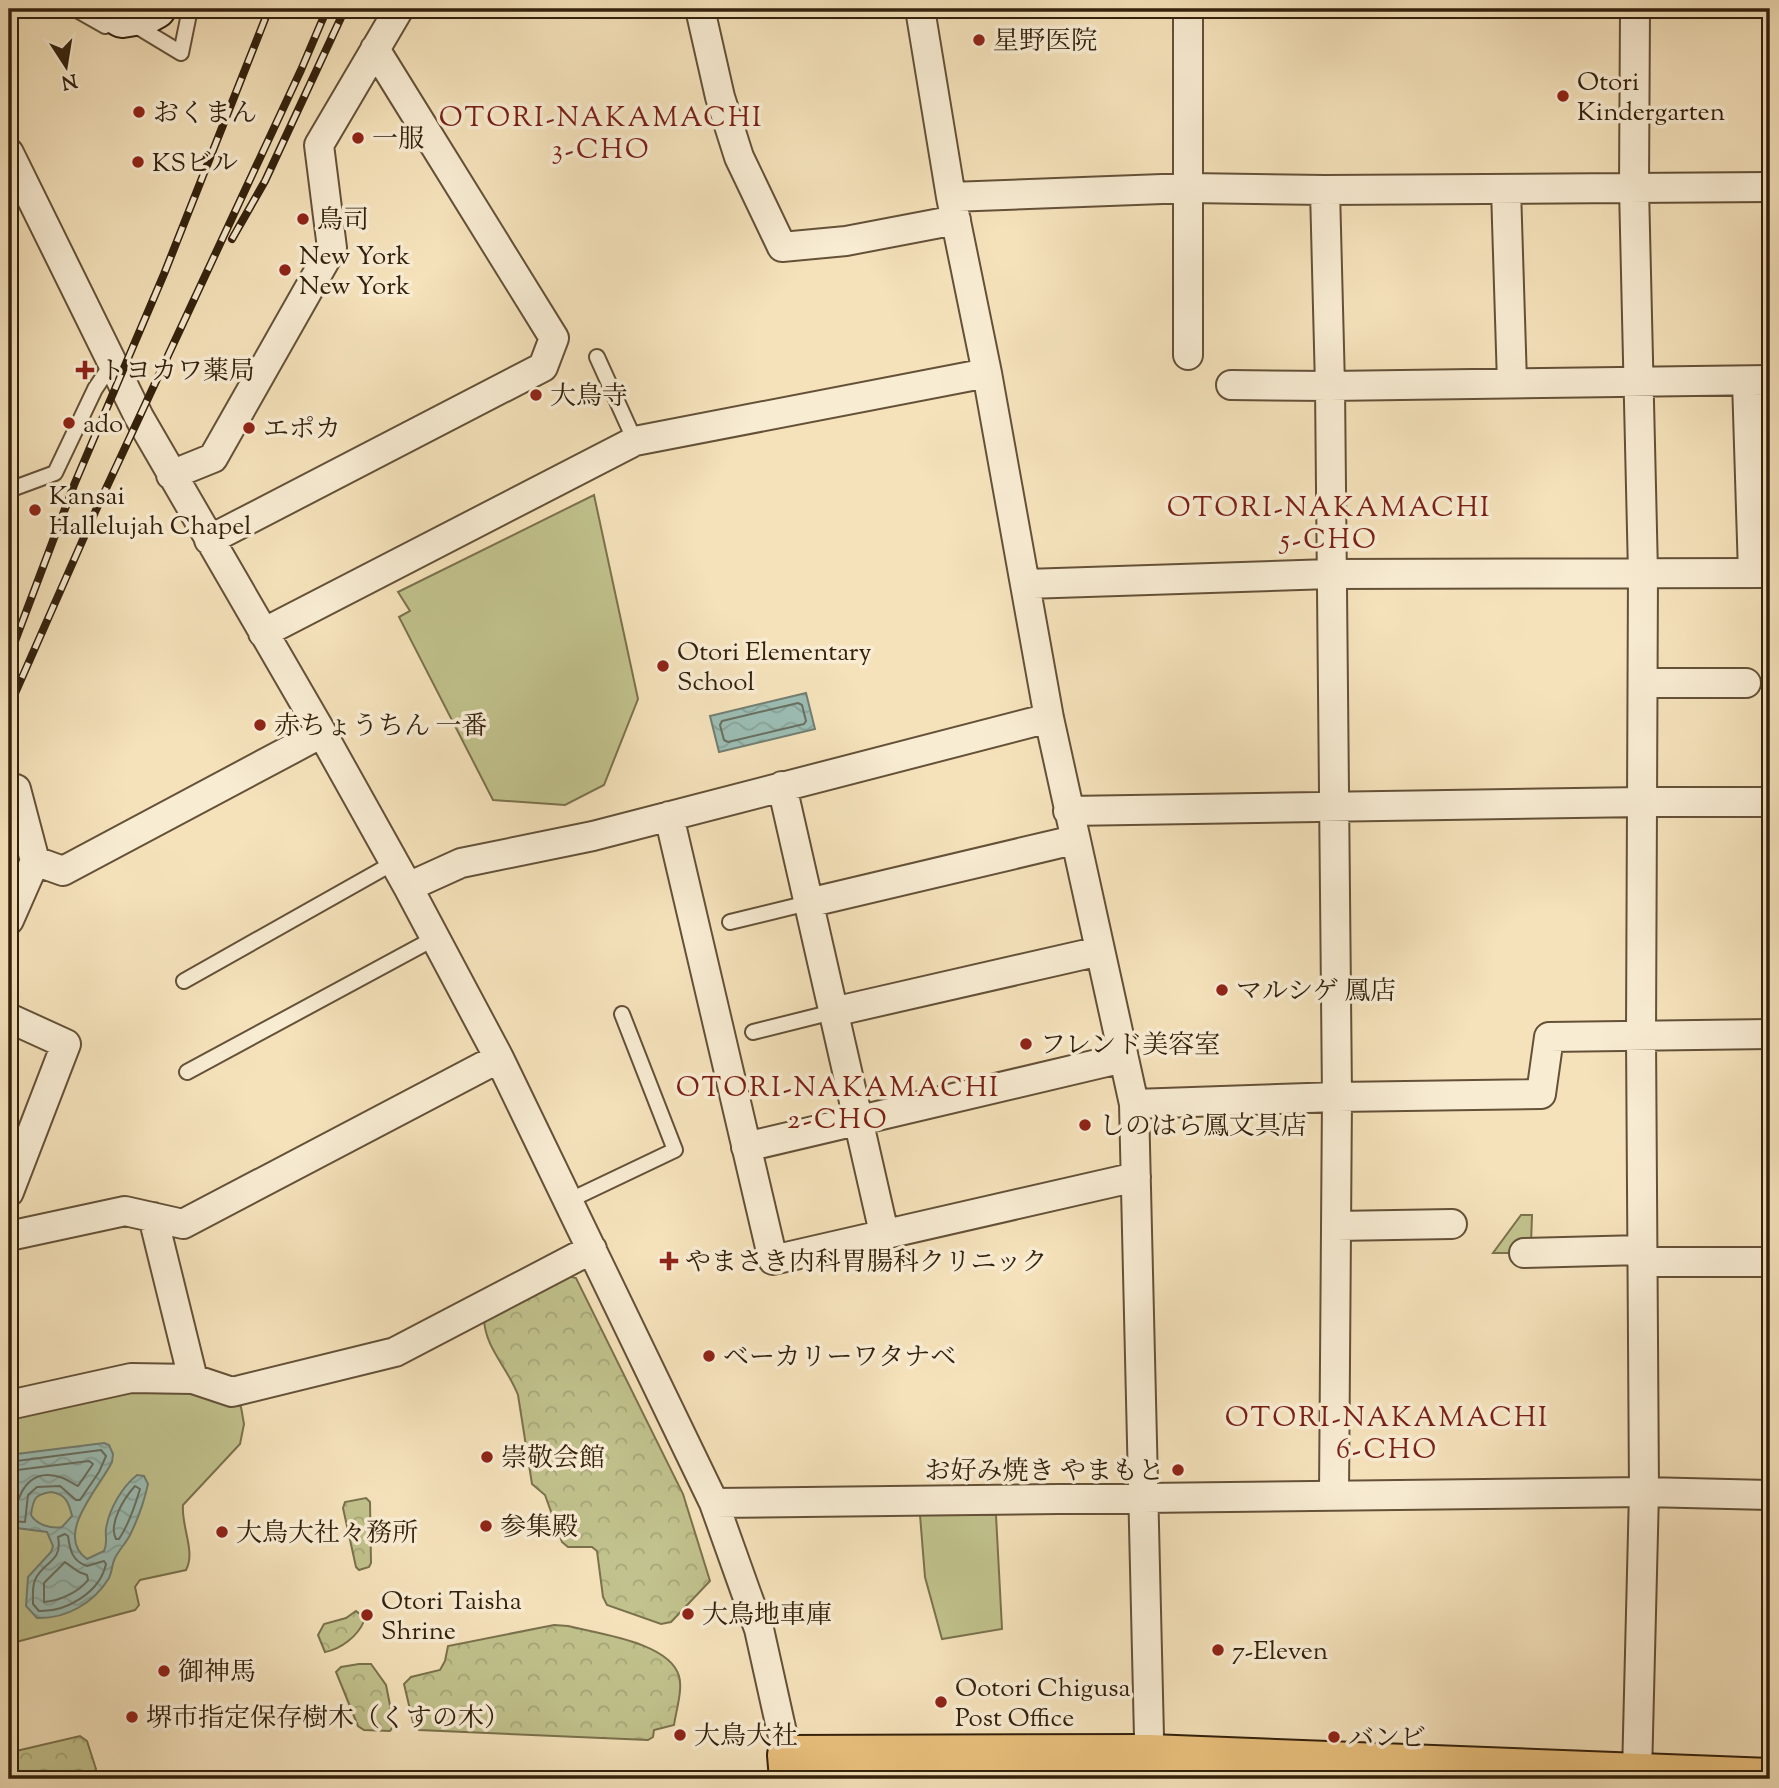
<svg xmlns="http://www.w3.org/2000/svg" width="1779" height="1788" font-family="'Sorts Mill Goudy','Noto Serif JP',serif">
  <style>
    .green { fill: #c1c28d; stroke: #7a724d; stroke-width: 2 }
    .forest { fill: url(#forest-crowns); stroke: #7a724d; stroke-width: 2 }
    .water { fill: url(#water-waves); stroke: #727f71; stroke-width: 2; fill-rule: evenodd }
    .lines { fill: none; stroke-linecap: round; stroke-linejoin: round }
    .shore { stroke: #686f60; stroke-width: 2 }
    .lane-casing { stroke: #645138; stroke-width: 18 }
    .street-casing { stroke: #645138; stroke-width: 32 }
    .secondary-casing { stroke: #33210d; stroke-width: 42 }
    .primary-casing { stroke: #33210d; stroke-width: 42 }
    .lane { stroke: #f8ecd3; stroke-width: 14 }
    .street { stroke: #f8ecd3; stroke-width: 28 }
    .secondary { stroke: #f8ecd3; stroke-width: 38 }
    .primary { stroke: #eac17e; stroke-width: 38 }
    .rail-casing { stroke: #33210d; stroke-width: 8 }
    .rail { stroke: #f8ecd3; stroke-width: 5; stroke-dasharray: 16; stroke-linecap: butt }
    .poi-dot { fill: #8f2418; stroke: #f8ecd3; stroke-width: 2.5 }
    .labels { text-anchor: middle; stroke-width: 7; stroke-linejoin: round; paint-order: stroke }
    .poi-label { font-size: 26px; fill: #33210d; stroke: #f8ecd3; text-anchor: start }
    .neighbourhood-label { font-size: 28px; letter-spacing: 2px; fill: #7a1f14; stroke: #f8ecd3 }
  </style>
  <defs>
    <pattern id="forest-crowns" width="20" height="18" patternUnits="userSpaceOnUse" patternTransform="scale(1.75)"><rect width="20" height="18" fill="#c1c28d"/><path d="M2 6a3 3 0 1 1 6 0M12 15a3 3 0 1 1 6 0" fill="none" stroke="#a6a678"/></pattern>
    <pattern id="water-waves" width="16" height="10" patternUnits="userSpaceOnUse" patternTransform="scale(1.75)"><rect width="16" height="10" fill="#9cbdb4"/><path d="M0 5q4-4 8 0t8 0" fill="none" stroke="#87a29a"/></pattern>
  </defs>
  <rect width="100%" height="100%" fill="#f5e2bb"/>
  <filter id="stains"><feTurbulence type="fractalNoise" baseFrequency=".00286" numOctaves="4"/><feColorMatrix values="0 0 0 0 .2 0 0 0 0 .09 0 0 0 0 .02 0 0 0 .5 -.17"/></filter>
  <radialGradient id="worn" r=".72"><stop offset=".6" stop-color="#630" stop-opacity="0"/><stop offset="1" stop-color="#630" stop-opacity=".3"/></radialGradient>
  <path class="green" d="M594 495 638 699 604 785 565 805 493 800 399 617 410 611 398 592Z
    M1521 1215H1532L1531 1245 1517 1253H1493Z
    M139 1386 196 1390 233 1401 241 1407 244 1424 240 1444 183 1505C181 1526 196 1552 186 1570L140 1580 135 1587 139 1605 135 1610 9 1644V1414Z
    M920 1515H996L1002 1629 942 1639 925 1577Z"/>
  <path class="forest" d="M563 1275 576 1278 683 1494 710 1581 671 1622 661 1624 607 1605 603 1597 597 1551 592 1547H568L562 1542 545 1495 532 1484 518 1395C508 1368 485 1348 484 1319Z
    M366 1498 370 1502 371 1563 369 1567 359 1570 356 1567 343 1508 345 1502Z
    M356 1611 361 1615 364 1621C358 1636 341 1649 325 1652L318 1635 324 1624 346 1618Z
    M554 1625 568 1626C598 1634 669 1642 679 1676 683 1689 676 1711 674 1725L654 1730 653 1737 648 1740 419 1730 413 1722 404 1684 411 1677 440 1670 445 1661 448 1646Z
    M359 1664H371L386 1685 394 1725 390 1731 364 1730 358 1726 336 1672 341 1667Z
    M9 1732 16 1751 80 1736 87 1741 96 1769 90 1779H9Z
    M331 1773 430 1774 434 1779H322Z"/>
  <path class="water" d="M806 693 815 729 719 752 710 716Z
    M104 1443 109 1445 113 1454 112 1462C100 1487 53 1535 87 1559L104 1551C108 1543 105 1537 106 1529 109 1509 122 1487 137 1475L144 1476 148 1484C144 1502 138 1519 130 1535 126 1543 119 1550 115 1558 112 1564 112 1572 109 1578 94 1603 66 1619 37 1618L26 1606 28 1577 51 1552 53 1546 47 1532 9 1527V1455ZM51 1492C66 1494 69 1503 72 1516L62 1527C51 1529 37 1525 31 1515 33 1499 35 1494 51 1492Z"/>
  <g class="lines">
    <path class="shore" d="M798 703 802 705 806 721 804 724 728 742 724 740 720 725 722 721Z
      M9 1462 101 1450 106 1456 99 1472 80 1500H76L60 1486 37 1487 28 1495 25 1522 9 1521
      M9 1471 89 1461 93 1464 78 1486C73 1484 68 1480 63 1478 34 1468 21 1485 15 1511L9 1512
      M135 1486 140 1489C135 1506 129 1524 119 1539H116C108 1524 124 1498 135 1486Z
      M65 1534 68 1536C70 1550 72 1561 87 1566L104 1561 106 1564C100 1592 67 1612 39 1611L33 1604C33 1597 32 1587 35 1580 43 1561 63 1563 58 1537Z
      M65 1562 79 1572 87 1575 88 1580C79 1592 59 1601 44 1602V1583Z"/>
    <g class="lane-casing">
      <path id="lane" d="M75 9 105 26
        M133 24 181 53 190 9
        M597 357 635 441
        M9 490 55 473 95 389 111 365
        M730 922 808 903
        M184 981 395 862
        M753 1032 833 1012
        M187 1072 435 938
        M568 1201 675 1150 622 1014"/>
    </g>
    <g class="street-casing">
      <path id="street" d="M700 9 720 97 739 157 782 247 846 241 956 220
        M920 9 951 197 987 373 1049 718 1134 1104 1150 1779
        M1635 9 1634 188 1643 573 1641 1035 1644 1492 1637 1774
        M9 153 139 417 322 733 408 887 499 1058 714 1503 759 1629 787 1755
        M1506 189 1512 383
        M1325 190 1330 386 1337 1097 1334 1495
        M951 197 1189 188 1325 190 1770 187
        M1188 355V9
        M1747 381 1753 573
        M1231 385 1330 386 1770 380
        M171 475 213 458 332 248 319 145 399 9
        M209 540 543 367 554 338 375 49
        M1026 584 1330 574 1770 573
        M263 633 635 441 987 373
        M1643 683H1746
        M782 786 884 1233
        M16 789 35 861
        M1068 811 1643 802H1770
        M669 816 773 1260 1136 1177
        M408 887 461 863 593 836 1049 718
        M808 903 1074 840
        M9 920 35 861 63 871 322 733
        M833 1012 1100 951
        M9 1018 66 1044 9 1192
        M1134 1104 1337 1097 1541 1094 1549 1037 1770 1034
        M746 1147 1123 1058
        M153 1217 193 1379
        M1336 1226 1452 1224
        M9 1236 125 1211 183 1224 499 1058
        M1524 1253 1642 1250
        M1642 1262H1770
        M9 1405 131 1378 193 1379 232 1392 395 1352 592 1249
        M714 1503 1644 1492 1770 1495"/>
    </g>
    <g class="secondary-casing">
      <path id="secondary" d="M107 9 122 18 147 14 156 9"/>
    </g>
    <g class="primary-casing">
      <path id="primary" d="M789 1779 787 1755 1150 1754 1770 1778"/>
    </g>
    <use href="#lane" class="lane"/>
    <use href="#street" class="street"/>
    <use href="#secondary" class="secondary"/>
    <use href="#primary" class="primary"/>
    <g class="rail-casing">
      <path id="rail" d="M232 239 265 181 345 9
        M9 657 74 485 164 274 269 9
        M9 707 96 510 301 70 327 9"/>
    </g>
    <use href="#rail" class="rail"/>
  </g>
  <g class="poi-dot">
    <circle cx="979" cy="40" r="7"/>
    <circle cx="1563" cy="96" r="7"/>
    <circle cx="139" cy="112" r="7"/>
    <circle cx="358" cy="138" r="7"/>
    <circle cx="138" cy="162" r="7"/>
    <circle cx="303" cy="219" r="7"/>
    <circle cx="285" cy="270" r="7"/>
    <path d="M81.5 359.5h7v7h7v7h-7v7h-7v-7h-7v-7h7z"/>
    <circle cx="536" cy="395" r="7"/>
    <circle cx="69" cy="423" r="7"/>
    <circle cx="249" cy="428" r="7"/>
    <circle cx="35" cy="510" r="7"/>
    <circle cx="663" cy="666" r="7"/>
    <circle cx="260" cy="725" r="7"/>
    <circle cx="1222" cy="990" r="7"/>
    <circle cx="1026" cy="1044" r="7"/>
    <circle cx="1085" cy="1125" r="7"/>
    <path d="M665.5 1250.5h7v7h7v7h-7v7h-7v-7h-7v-7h7z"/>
    <circle cx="709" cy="1356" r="7"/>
    <circle cx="487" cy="1457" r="7"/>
    <circle cx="1178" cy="1470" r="7"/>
    <circle cx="486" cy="1526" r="7"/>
    <circle cx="222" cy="1532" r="7"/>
    <circle cx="688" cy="1614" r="7"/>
    <circle cx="367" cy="1615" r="7"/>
    <circle cx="1218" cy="1650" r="7"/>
    <circle cx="164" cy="1671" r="7"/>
    <circle cx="941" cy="1702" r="7"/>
    <circle cx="132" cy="1717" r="7"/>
    <circle cx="680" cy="1735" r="7"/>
    <circle cx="1334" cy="1737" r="7"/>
  </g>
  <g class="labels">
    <g class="poi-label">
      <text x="993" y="49">星野医院</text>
      <text x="1577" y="90">Otori<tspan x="1577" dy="30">Kindergarten</tspan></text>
      <text x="153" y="121">おくまん</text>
      <text x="372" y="147">一服</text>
      <text x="152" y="171">KSビル</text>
      <text x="317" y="228">鳥司</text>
      <text x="299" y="264">New York<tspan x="299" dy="30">New York</tspan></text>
      <text x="99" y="379">トヨカワ薬局</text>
      <text x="550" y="404">大鳥寺</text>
      <text x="83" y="432">ado</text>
      <text x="263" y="437">エポカ</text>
      <text x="49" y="504">Kansai<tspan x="49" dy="30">Hallelujah Chapel</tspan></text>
      <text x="677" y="660">Otori Elementary<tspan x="677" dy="30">School</tspan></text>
      <text x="274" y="734">赤ちょうちん 一番</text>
      <text x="1236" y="999">マルシゲ 鳳店</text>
      <text x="1040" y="1053">フレンド美容室</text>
      <text x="1099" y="1134">しのはら鳳文具店</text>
      <text x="685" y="1270">やまさき内科胃腸科クリニック</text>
      <text x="723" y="1365">ベーカリーワタナベ</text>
      <text x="501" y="1466">崇敬会館</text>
      <text x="1164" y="1479" text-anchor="end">お好み焼き やまもと</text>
      <text x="500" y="1535">参集殿</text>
      <text x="236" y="1541">大鳥大社々務所</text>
      <text x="381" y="1609">Otori Taisha<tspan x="381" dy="30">Shrine</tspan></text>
      <text x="702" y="1623">大鳥地車庫</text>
      <text x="1232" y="1659">7-Eleven</text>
      <text x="178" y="1680">御神馬</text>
      <text x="955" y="1696">Ootori Chigusa<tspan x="955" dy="30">Post Office</tspan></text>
      <text x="146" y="1726">堺市指定保存樹木（くすの木）</text>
      <text x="694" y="1744">大鳥大社</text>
      <text x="1348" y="1746">バンビ</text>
    </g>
    <g class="neighbourhood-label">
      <text x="601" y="126">OTORI-NAKAMACHI<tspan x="601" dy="32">3-CHO</tspan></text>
      <text x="1329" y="516">OTORI-NAKAMACHI<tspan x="1329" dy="32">5-CHO</tspan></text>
      <text x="838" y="1096">OTORI-NAKAMACHI<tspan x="838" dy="32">2-CHO</tspan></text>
      <text x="1387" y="1426">OTORI-NAKAMACHI<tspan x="1387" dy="32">6-CHO</tspan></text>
    </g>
  </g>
  <rect width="1779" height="1788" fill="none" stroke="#f5e2bb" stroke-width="35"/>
  <rect x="10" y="10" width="1758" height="1767" fill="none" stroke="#33210d" stroke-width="3.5"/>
  <rect x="18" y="18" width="1744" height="1753" fill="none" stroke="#33210d" stroke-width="2"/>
  <g transform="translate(66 66) rotate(168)" stroke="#f8ecd3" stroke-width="5" paint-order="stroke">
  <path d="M0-5L12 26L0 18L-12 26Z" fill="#33210d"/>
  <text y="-10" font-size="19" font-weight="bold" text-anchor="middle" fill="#33210d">N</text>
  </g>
  <rect width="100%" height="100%" filter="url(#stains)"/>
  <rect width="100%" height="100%" fill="url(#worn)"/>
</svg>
